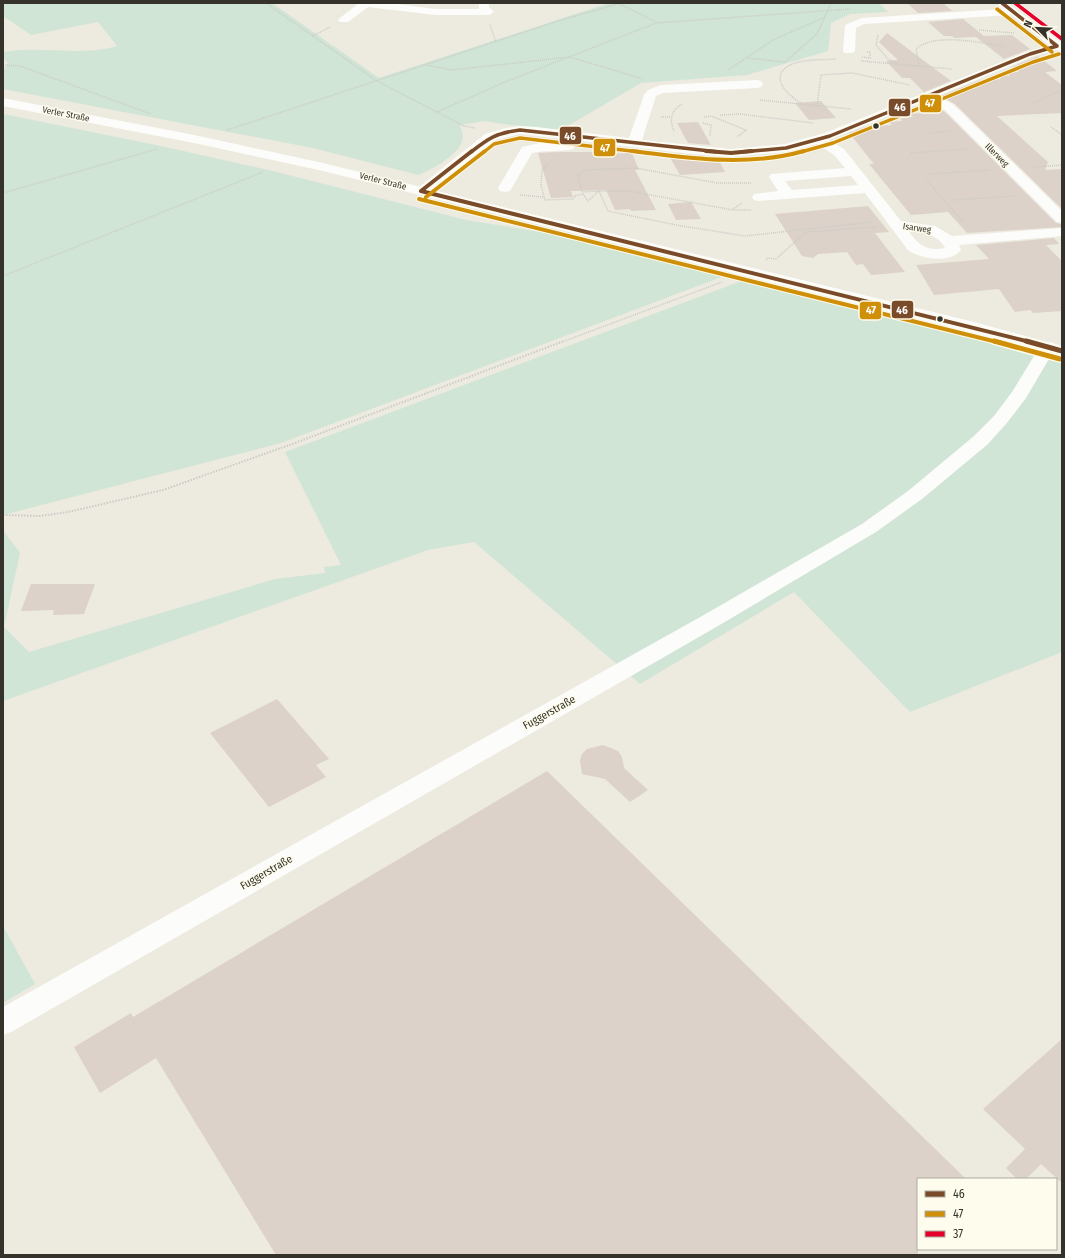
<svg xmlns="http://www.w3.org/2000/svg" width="1065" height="1258" font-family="'Fira Sans Condensed',sans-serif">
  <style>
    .green { fill: #d0e5d6 }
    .building { fill: #dcd2c9 }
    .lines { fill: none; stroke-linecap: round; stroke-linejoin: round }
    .path-far1 { stroke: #cccbc7; stroke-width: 1.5; stroke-dasharray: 1 1; stroke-linecap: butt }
    .path { stroke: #cccbc7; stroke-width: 2; stroke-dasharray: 1.5 1.5; stroke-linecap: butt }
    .minor { fill: #fcfcfa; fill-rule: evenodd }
    .major { fill: #fcfcfa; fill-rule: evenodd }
    .bus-1-far2-casing { stroke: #fefcec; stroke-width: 5 }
    .bus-1-far1-casing { stroke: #fefcec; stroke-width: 6 }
    .bus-1-casing { stroke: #fefcec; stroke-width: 8 }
    .bus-2-far2-casing { stroke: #fefcec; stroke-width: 5 }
    .bus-2-far1-casing { stroke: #fefcec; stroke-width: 6 }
    .bus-2-casing { stroke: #fefcec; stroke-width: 8 }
    .bus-3-casing { stroke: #fefcec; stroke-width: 5 }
    .bus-1-far2 { stroke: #7a4b2a; stroke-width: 3.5 }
    .bus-1-far1 { stroke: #7a4b2a; stroke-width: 4 }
    .bus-1 { stroke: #7a4b2a; stroke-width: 5 }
    .bus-2-far2 { stroke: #d08f09; stroke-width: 3.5 }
    .bus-2-far1 { stroke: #d08f09; stroke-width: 4 }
    .bus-2 { stroke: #d08f09; stroke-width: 5 }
    .bus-3 { stroke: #e4002b; stroke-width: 3.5 }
    .bus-dot { fill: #34322b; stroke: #fefcec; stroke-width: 1.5 }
    .labels { text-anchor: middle; stroke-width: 3; stroke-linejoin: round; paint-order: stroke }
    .far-street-label { font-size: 9px; fill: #34322b; stroke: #fefcec }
    .street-label { font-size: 11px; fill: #34322b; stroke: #fefcec }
    .line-badge { stroke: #fefcec; stroke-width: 1.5 }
    .badge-label { font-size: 11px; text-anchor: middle; font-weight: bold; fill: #fff }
  </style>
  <rect width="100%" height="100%" fill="#edeae0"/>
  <path class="green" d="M3 3H272L379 78 609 3H879L888 12 850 14 831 23 828 51 747 75 641 83 561 130 503 124 485 121 460 125C461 129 463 133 463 137 462 154 431 170 418 175L313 148 3 89V71L8 63 3 58V52C41 45 80 57 117 46L98 22 31 35 3 16Z
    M3 114 161 146 277 172 466 220 584 239 727 275 281 443 3 515Z
    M744 280 1062 362V652L910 712 794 592 640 684 474 542 428 550 3 701V530L20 553 4 627 29 652 275 579 325 573 324 567 341 565 285 452Z
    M3 926 35 984 3 1003Z"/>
  <path class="building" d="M907 3H943L952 11 918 13Z
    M963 19 984 36 1012 35 1030 49 1004 59 976 37 955 38 951 36H944L928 22Z
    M887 33 951 81 924 92 910 78H902L886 61 898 60 879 42Z
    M1038 56 1057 71 1045 72 1062 85V113L997 116 1048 162 1045 170 1062 169V209L955 104 941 96 978 81 1001 79 998 76H1010L1007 73 1019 72 1012 67Z
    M821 101 836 118 809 120 795 103Z
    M940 109 945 112 1056 223 1062 224V227L967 233 948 212 911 215 869 164H874L849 133 865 127 892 125 889 122 902 121 900 118 913 117 910 114 923 113 920 110Z
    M698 122 711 145 688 143 677 123Z
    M558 152H597L598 154 632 153 639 170H635L656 210 631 211 630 209 615 210 606 190 571 191 573 197 551 198 538 153Z
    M674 153 717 157 725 172 680 175 668 154Z
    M691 202 701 219 676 220 668 204Z
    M868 206 889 232 875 233 905 272 871 275 863 264 856 265 847 252 818 254 813 258 802 256 775 214Z
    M1054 238 1059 244 1046 245 1062 261V311L1033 313 1030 310 1015 312 999 289 934 295 916 265 989 259 976 245Z
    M31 584H95L84 614 53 615 54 610 21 611Z
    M277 699 329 759 316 765 326 777 269 807 210 733Z
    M603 745 618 751 622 757 624 768 648 790 630 802 605 779 582 774 580 760 582 754 587 749Z
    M547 771 966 1179H918V1255H276L156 1058 100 1093 74 1047 131 1013 133 1017Z
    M1062 1039V1183L1041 1164 1026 1179H1017L1006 1168 1025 1149 983 1109Z"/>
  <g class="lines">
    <path class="path-far1" d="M266 3 377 81 464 126 475 128
      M620 4 656 22
      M490 25 496 42
      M979 30 1014 33
      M878 35 876 45 888 59 897 63
      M313 36 330 27
      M862 57 870 58V52H866
      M748 58 785 62 817 34 831 3
      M861 61 952 69
      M3 65 20 66 151 114
      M427 65 452 70 570 57 643 79
      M919 66 916 49C934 32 983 43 1006 47
      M728 70 773 40 825 17
      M760 100 851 109
      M801 103C784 93 767 73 795 63 808 59 823 60 836 59
      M1031 104 1062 90
      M817 106 821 75 852 73 910 85
      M437 112 505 82 656 23 850 9
      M720 115 740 114 813 123
      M661 117H670
      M704 117 711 116 746 130 737 137
      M703 123 711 125 710 136
      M1051 127 1062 135
      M227 130 558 21 621 3
      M674 131C669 119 671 111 682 104
      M928 133 951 131
      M911 153 968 149
      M549 163 542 170 541 185 545 200 573 199 575 196 583 194
      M1034 167 1062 165
      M930 174 990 170
      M927 181 964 223
      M751 183H717L636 168 585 170 578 175 582 192 599 191 608 211 676 225 745 236 872 222
      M3 193 157 149
      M583 194 588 201 599 191H629L733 210H751
      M520 195 543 197
      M954 200 1015 196
      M733 209 742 203
      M766 260 768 258 776 259 806 232 877 227
      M3 276 263 172
      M562 342 722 282"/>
    <path class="path" d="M3 515 40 516 68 512 163 490 295 443 564 341"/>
    <path class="minor" d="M359 3H391L435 9H479V3H489V7L494 12 489 15H435L368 7 348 22H340L338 20 340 18Z
      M998 3H1008L1062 43V52L1056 50 1034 56 938 96 954 105 1062 211V223L1057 222 946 111 928 100 829 140 844 149 901 221 935 226 952 236 1062 228V236L959 245 961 250C951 264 920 259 908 250L865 193 759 201 754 200 752 197 754 194 778 191 769 177 771 174 845 168 834 155 817 144 786 152 731 157 692 154 520 134 495 140 426 194 421 195 416 194 414 191 485 134 506 128 520 126 536 127 629 138 644 95 648 90 661 85 757 80 761 81 763 84 761 87 757 88 663 93 656 96 642 140 731 149 785 144 825 133 1026 52 1049 45 1011 15 864 24 856 28 855 51 853 53H845L843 51 845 26 847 24 862 18 1003 9 999 6ZM851 176 858 185 792 190 785 181ZM908 230C922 232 939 235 945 248 927 252 918 245 908 230Z
      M544 142 573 143 575 146 573 149C559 152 546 150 532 153L510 191 505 192 500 191 498 188 522 147Z
      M1048 342 1054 343 1056 347 1026 398 1006 424 988 444 922 499 876 532 718 626 13 1031 3 1035V1007L702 616 862 524 908 491 974 436 994 416 1012 392 1042 343Z"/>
    <path class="major" d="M3 98 199 136 323 163 970 321 1062 346V356L958 329 323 171 199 144 3 106Z"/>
    <g class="bus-1-far2-casing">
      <path id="bus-1-far2" d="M1002 3 1057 46
        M471 152C489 138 496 133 520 130L719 152
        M741 152 786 148 830 136 1030 54 1057 46"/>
    </g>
    <g class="bus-1-far1-casing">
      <path id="bus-1-far1" d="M706 151 731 153 752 151
        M421 191 472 151
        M421 191 1030 342"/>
    </g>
    <g class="bus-1-casing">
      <path id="bus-1" d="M1026 341 1062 351"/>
    </g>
    <g class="bus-2-far2-casing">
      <path id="bus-2-far2" d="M997 9 1052 52
        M484 152 494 144 520 138 640 152
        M801 152 833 143 1033 62 1059 54"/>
    </g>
    <g class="bus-2-far1-casing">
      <path id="bus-2-far1" d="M632 151C689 158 748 167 804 151
        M426 197 485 151
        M419 199 997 342"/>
    </g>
    <g class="bus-2-casing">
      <path id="bus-2" d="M994 341 1060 359"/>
    </g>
    <g class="bus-3-casing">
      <path id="bus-3" d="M1015 3 1062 39"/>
    </g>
    <use href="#bus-1-far2" class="bus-1-far2"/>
    <use href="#bus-1-far1" class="bus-1-far1"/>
    <use href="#bus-1" class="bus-1"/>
    <use href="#bus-2-far2" class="bus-2-far2"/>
    <use href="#bus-2-far1" class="bus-2-far1"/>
    <use href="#bus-2" class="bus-2"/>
    <use href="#bus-3" class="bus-3"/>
  </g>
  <g class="bus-dot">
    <circle cx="876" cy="126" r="3.5"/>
    <circle cx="940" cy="319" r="3.5"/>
  </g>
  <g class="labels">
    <g class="far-street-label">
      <text transform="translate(66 114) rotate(11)" y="3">Verler Straße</text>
      <text transform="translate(997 155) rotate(45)" y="3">Illerweg</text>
      <text transform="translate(383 181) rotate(14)" y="3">Verler Straße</text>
      <text transform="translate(917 228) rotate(8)" y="3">Isarweg</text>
    </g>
    <g class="street-label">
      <text transform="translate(549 712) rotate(-29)" y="4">Fuggerstraße</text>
      <text transform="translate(266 872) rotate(-30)" y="4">Fuggerstraße</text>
    </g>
  </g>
  <g class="line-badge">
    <rect x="919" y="94" width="23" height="19" rx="4" fill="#d08f09"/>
    <rect x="888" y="98" width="23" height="19" rx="4" fill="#7a4b2a"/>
    <rect x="559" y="126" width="23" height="19" rx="4" fill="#7a4b2a"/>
    <rect x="593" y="138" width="23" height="19" rx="4" fill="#d08f09"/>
    <rect x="891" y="300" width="23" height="19" rx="4" fill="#7a4b2a"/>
    <rect x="859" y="301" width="23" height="19" rx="4" fill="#d08f09"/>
  </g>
  <g class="badge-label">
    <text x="930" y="107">47</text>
    <text x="900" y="111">46</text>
    <text x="570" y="140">46</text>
    <text x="605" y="152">47</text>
    <text x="902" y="314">46</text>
    <text x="871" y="314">47</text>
  </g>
  <rect width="1065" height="1258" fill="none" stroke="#34322b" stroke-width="8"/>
  <rect x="917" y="1178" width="140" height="72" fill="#fefcec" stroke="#adab9f"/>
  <rect x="925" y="1191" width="20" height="6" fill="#7a4b2a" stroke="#adab9f"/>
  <text x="953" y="1198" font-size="12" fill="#34322b">46</text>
  <rect x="925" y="1211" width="20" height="6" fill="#d08f09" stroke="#adab9f"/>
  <text x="953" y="1218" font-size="12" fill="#34322b">47</text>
  <rect x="925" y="1231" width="20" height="6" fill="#e4002b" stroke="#adab9f"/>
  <text x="953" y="1238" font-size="12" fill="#34322b">37</text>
  <g transform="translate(1037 28) rotate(294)" stroke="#fefcec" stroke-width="3" paint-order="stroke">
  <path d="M0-3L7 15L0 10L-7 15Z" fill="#34322b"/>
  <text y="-6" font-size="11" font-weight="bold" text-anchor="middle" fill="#34322b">N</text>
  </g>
</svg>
